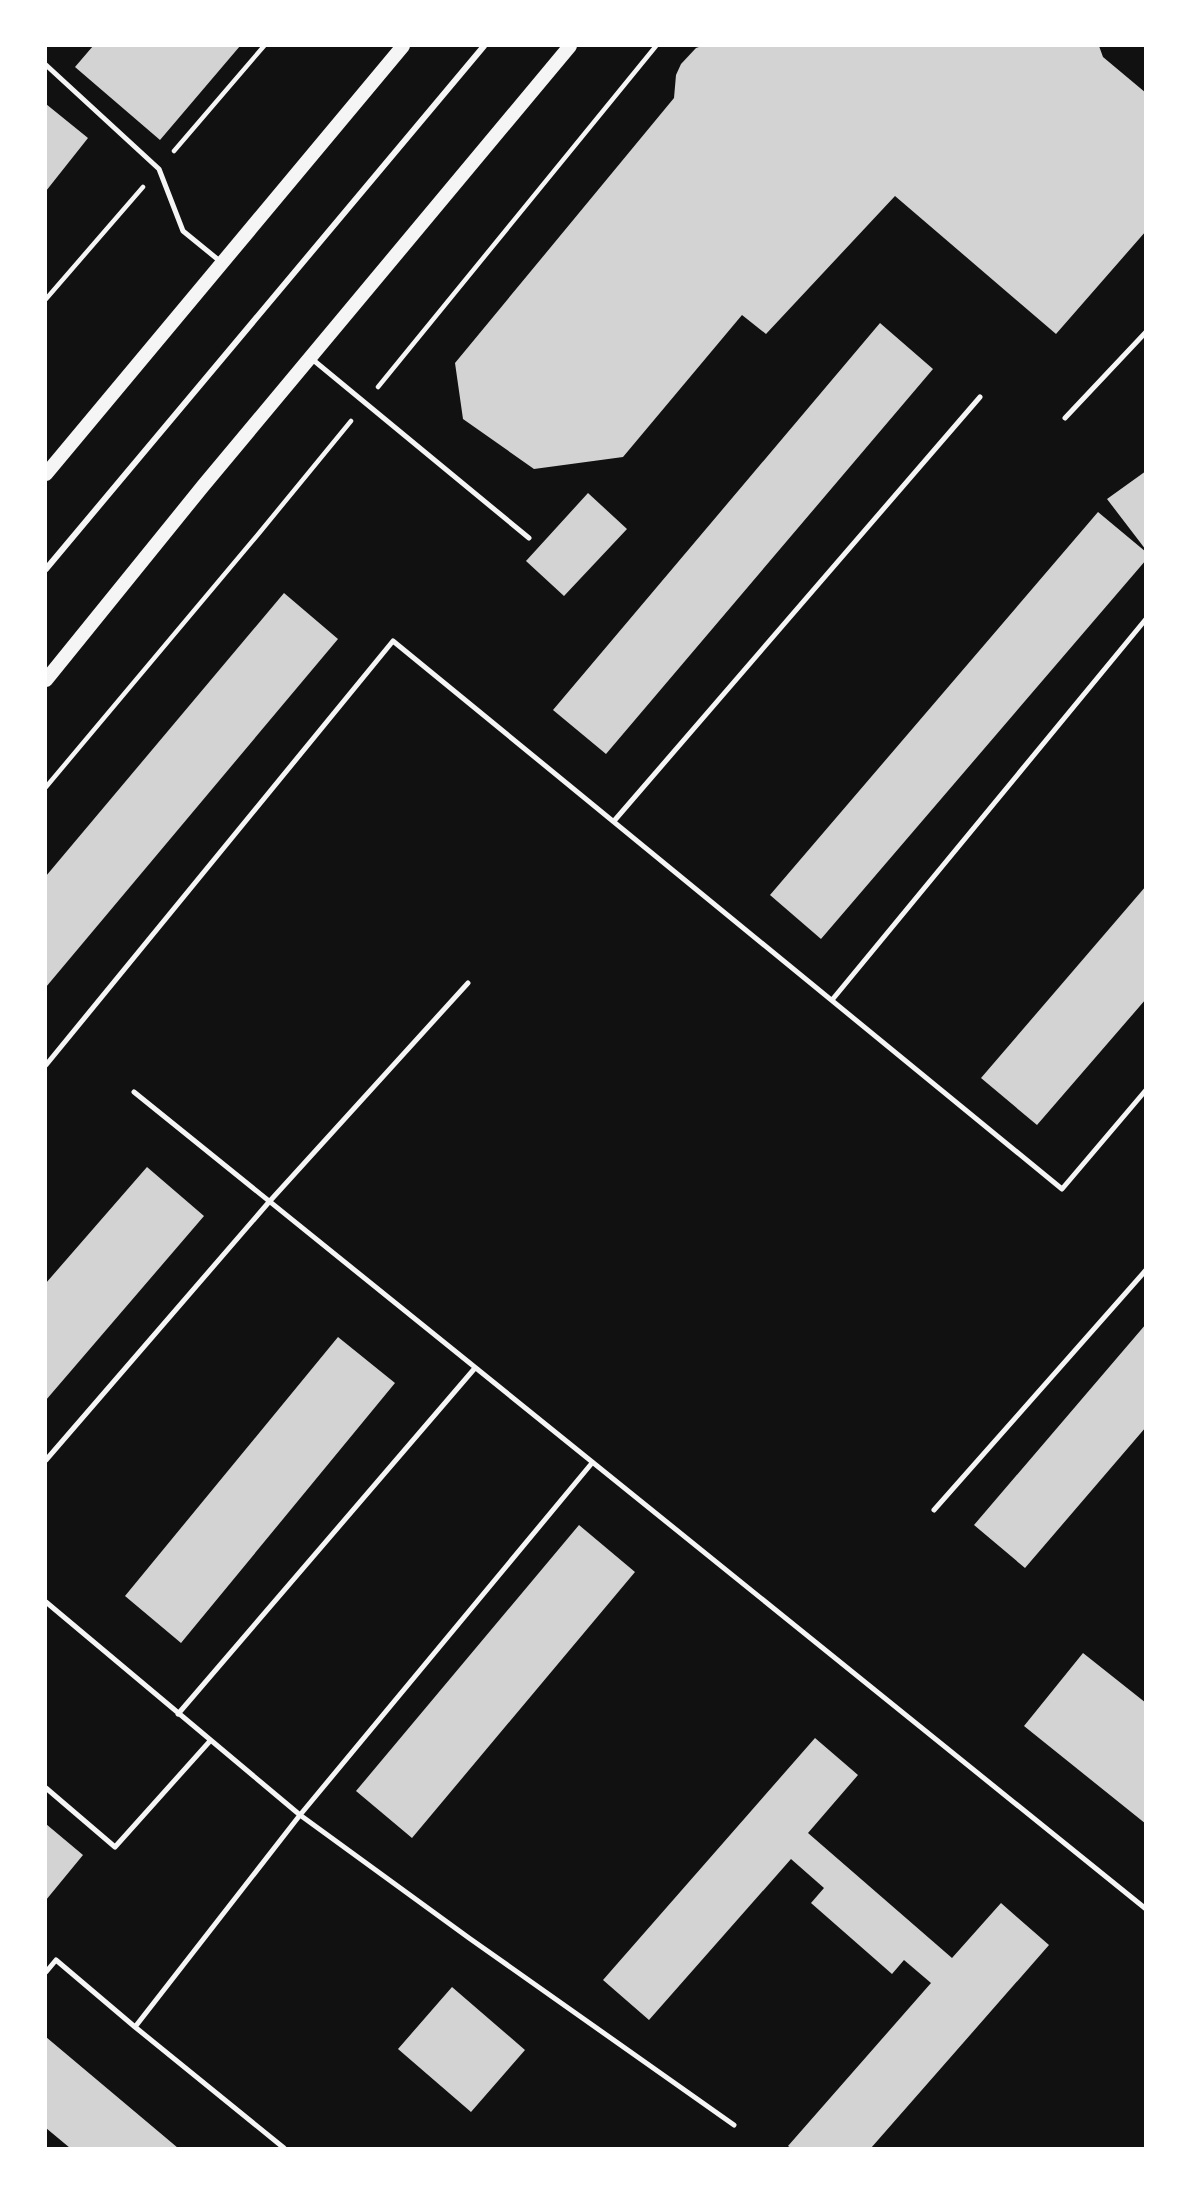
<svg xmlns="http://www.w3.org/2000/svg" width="1191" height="2194" font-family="'Fira Sans',sans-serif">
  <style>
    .building { fill: #d3d3d3 }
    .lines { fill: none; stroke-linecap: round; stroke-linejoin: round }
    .path { stroke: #f5f5f5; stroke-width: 4.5 }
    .service { stroke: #f5f5f5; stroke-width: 5 }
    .pedestrian { stroke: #f5f5f5; stroke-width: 6 }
    .secondary { stroke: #f5f5f5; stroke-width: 14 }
  </style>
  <rect width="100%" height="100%" fill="#111"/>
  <path class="building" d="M93 46H240L160 140 75 67Z
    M702 46H1099L1103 57 1146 93V231L1056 334 895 196 766 334 742 315 623 457 534 469 463 419 455 363 674 98 676 75 681 64 696 48Z
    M46 104 88 138 46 191Z
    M880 323 933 369 606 754 553 710Z
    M1146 471V550L1107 499Z
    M588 493 627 529 564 596 526 561Z
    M1098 512 1146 552V560L821 939 770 895Z
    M284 593 338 639 46 987V876Z
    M1146 886V999L1037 1125 981 1078Z
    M147 1167 204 1216 46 1400V1283Z
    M1146 1324V1427L1025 1568 974 1525Z
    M338 1337 395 1383 181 1643 125 1596Z
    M579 1525 635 1572 412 1838 356 1791Z
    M1083 1653 1146 1703V1824L1024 1726Z
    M815 1738 858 1775 808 1833 952 1958 1001 1903 1049 1945 871 2148H791L788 2146 931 1983 904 1960 892 1974 811 1903 824 1888 791 1859 649 2020 603 1980Z
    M46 1824 83 1855 46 1900Z
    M452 1987 525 2050 471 2112 398 2049Z
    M46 2037 178 2148H70L46 2128Z"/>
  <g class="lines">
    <path class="path" d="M174 151 264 46
      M46 299 143 187
      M378 387 656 46
      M46 787 260 532 351 421"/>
    <path class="service" d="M46 65 159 169 183 231 221 262
      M312 359 529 538
      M1065 418 1146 332
      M614 821 980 397
      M832 1000 1146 619
      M46 1065 393 641 1062 1189 1146 1090
      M134 1092 1146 1909
      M46 1460 269 1202 468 983
      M592 1463 300 1815 469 1938 734 2125
      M934 1510 1146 1270
      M46 1602 300 1815 135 2027 56 1960 46 1972
      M178 1714 475 1368
      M46 1788 115 1847 210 1741
      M135 2027 284 2148"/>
    <path class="pedestrian" d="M46 569 484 46"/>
    <path class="secondary" d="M46 474 403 46
      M46 680 203 486 570 46"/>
  </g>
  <rect width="1191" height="2194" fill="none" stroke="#ffffff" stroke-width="94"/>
</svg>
